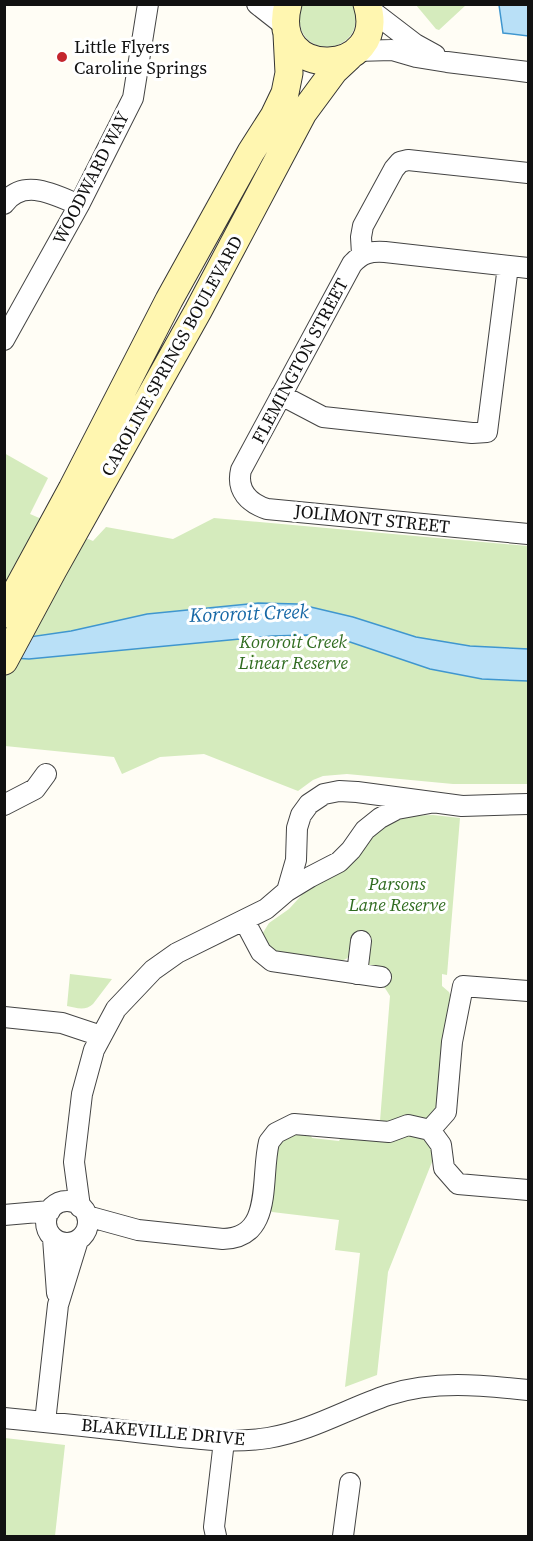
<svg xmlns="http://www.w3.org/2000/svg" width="533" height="1541" font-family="'Source Serif 4',serif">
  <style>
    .green { fill: #d5ebbd }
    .water { fill: #b9e0f7; stroke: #3f96cf; stroke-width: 1.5 }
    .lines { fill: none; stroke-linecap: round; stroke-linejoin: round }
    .minor-casing { stroke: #444; stroke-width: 22 }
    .secondary-casing { stroke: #333; stroke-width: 29 }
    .minor { stroke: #fff; stroke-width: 20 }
    .secondary { stroke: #fff6b0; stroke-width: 27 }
    .poi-dot { fill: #c4262e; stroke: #fff; stroke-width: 2 }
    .labels { text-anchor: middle; stroke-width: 6; stroke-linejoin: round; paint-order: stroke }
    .poi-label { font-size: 18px; fill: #111; stroke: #fff; text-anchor: start }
    .street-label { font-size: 18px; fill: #111; stroke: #fff }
    .park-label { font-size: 18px; font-style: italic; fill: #2f6b1f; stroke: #fff }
    .water-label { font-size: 20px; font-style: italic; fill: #1768a6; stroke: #fff }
  </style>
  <rect width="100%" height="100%" fill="#fffdf5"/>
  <path class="green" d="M302 5H353C372 57 285 64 302 5Z
    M416 5H470H466L439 30 436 29Z
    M4 453 48 478 30 514 93 541 106 527 173 539 214 518 528 546V784H453L347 774 323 776 313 780 298 791 204 754 160 757 122 774 114 757 5 746Z
    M433 815 460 818 447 975 442 974V986L449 992 452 1000 441 1108C425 1127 402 1123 380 1121L390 996C379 978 370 965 353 953L346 959 335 963 276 957 261 936 269 923 289 909 309 887 367 841 383 825 405 816Z
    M70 974 112 979 93 1004C86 1011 76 1008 67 1006Z
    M309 1132 312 1138 339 1141 342 1135 399 1132 431 1140 434 1157 388 1272 377 1375 345 1387 360 1253 335 1250 339 1220 272 1212 269 1208 278 1143 289 1133Z
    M5 1438 65 1445 55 1536H5Z"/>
  <path class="water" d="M499 5H528V36L503 33Z
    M258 603 298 604 353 617 416 637 470 646 528 649V681L482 679 430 669 347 641 307 635 272 636 29 659 13 658 8 640 71 631 147 614Z"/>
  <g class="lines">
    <g class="minor-casing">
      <path id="minor" d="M257 4 285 26
        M368 8 415 44 435 55
        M356 51 392 50 416 57 447 62 528 72
        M4 204C23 177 55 195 79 205
        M362 254 361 237 363 226 394 169 400 162 408 160 528 173
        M528 268 385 252C370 251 362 253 352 264L241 470C236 491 249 503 267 509L528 534
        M4 340 79 205 133 98 148 4
        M281 395 323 417 472 433 487 432 508 266
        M4 805 35 789 46 774
        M287 891 296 860 297 828 301 815 309 804 324 794 339 791 357 792 462 806 528 804
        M244 920 261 952 272 961 381 977
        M357 974 361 941
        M4 1017 62 1023 101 1036
        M430 1130 446 1112 452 1042 463 986 528 991
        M46 1222a21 21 0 1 1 42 0a21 21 0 1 1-42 0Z
        M80 1207 74 1162 82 1094 94 1050 116 1009 153 970 177 953 266 909 287 891 310 877 339 862 351 850 365 830 380 818 397 809 430 803
        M4 1215 50 1211
        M87 1216 138 1230 223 1239C274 1238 260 1178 269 1142L276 1133 294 1124 389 1132 408 1125 430 1130 441 1145 444 1168 458 1184 528 1190
        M53 1238 57 1293
        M4 1418C55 1423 104 1428 154 1434 192 1438 230 1444 268 1438 311 1431 347 1409 388 1395 434 1380 481 1385 528 1390
        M45 1422 58 1305 78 1240
        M216 1536 214 1527 224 1441
        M343 1536 350 1483"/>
    </g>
    <g class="secondary-casing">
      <path id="secondary" d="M288 4C267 83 390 77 367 4
        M4 614 72 489 169 300 251 152 274 116 285 93 289 73 287 34
        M4 661 53 570 198 311 303 113 334 71 349 57"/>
    </g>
    <use href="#minor" class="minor"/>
    <use href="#secondary" class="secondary"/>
  </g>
  <circle class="poi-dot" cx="62" cy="57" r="6"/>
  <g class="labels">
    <g class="poi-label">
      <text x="74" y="53">Little Flyers<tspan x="74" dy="21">Caroline Springs</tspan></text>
    </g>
    <g class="street-label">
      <text transform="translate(91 178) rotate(-63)" y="6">WOODWARD WAY</text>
      <text transform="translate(172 356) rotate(-61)" y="6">CAROLINE SPRINGS BOULEVARD</text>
      <text transform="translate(300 361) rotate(-62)" y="6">FLEMINGTON STREET</text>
      <text transform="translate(372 519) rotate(6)" y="6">JOLIMONT STREET</text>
      <text transform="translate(163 1432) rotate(5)" y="6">BLAKEVILLE DRIVE</text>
    </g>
    <g class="park-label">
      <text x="293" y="648">Kororoit Creek<tspan x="293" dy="21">Linear Reserve</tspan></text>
      <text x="397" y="890">Parsons<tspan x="397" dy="21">Lane Reserve</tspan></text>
    </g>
    <g class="water-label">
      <text transform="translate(249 613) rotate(-2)" y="7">Kororoit Creek</text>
    </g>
  </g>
  <rect width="533" height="1541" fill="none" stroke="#111111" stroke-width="12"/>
</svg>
